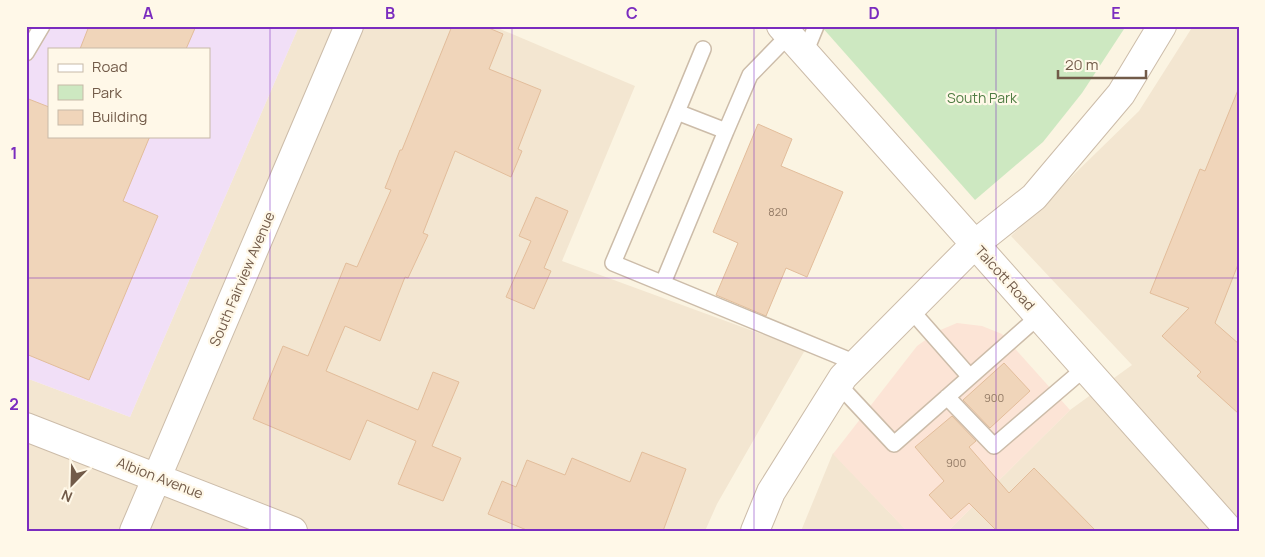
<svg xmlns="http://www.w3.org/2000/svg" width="1265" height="557" font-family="Manrope,sans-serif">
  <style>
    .residential { fill: #f3e6d1 }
    .commercial { fill: #fce4d6 }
    .education { fill: #f1dff7; fill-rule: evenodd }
    .green { fill: #cde8c1 }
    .building { fill: #f0d5ba; stroke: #e2bd9b }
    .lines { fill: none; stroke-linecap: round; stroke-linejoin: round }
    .service-casing { stroke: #ccbca9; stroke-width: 18 }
    .minor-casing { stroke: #ccbca9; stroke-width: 30 }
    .tertiary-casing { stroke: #ccbca9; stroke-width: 30 }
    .service { stroke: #fff; stroke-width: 15 }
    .minor { stroke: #fff; stroke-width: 28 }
    .tertiary { stroke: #fff; stroke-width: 28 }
    .grid { fill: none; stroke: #7b2cbf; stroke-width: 1; stroke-opacity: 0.55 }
    .labels { text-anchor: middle; stroke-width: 4.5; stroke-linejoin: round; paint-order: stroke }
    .number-label { font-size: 11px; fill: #927a65 }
    .park-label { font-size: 14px; fill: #507d44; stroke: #fff8e8 }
    .street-label { font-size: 14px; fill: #725b49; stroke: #fff8e8 }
    .neatline { fill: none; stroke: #7b2cbf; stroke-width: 2 }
    .grid-label { font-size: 16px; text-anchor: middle; font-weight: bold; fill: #7b2cbf }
  </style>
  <rect width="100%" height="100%" fill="#fbf4e2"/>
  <path class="residential" d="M299 26H493L635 86 562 261 805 350 717 504 705 531H26V378L130 417Z
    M1193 26H1239V531H948L1070 410 1132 365 1011 236 1139 111Z
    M833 453 907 531H801Z"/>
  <path class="commercial" d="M957 323 982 326 1002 334 1070 410 948 531H907L833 454 917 346 938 331Z"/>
  <path class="education" d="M26 26H299L130 417 26 378ZM49 49H209V136H49Z"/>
  <path class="green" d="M821 26H1126L1082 93 1043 142 975 200Z"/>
  <path class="building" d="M89 26H196L186 49H80Z
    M452 26H484L503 34 489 69 541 90 518 149 522 151 511 177 455 151 423 233 428 235 408 278 405 277 380 341 345 326 326 371 418 410 433 372 459 382 432 446 461 458 443 501 398 484 416 441 367 420 350 460 253 419 283 346 308 356 346 263 357 267 391 190 385 188 400 150H402Z
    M1238 90 1239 262 1215 323 1239 344V414L1197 376 1201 372 1162 336 1189 308 1150 293 1200 169 1205 171Z
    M26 98 49 107V136H150L123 201 158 216 89 380 26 354Z
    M758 124 792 139 781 166 843 192 807 277 786 268 766 316 716 295 738 243 713 232Z
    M536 197 568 211 544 268 551 271 534 309 506 297 531 241 519 236Z
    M1004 363 1030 391 990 428 963 400Z
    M952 416 976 441 969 447 1009 493 1034 468 1096 531H997L969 503 951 519 929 495 944 481 915 447Z
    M642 452 686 469 663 531H529L488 514 502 481 516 487 527 460 565 475 572 458 630 482Z"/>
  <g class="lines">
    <g class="service-casing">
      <path id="service" d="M789 35 750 75 726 131 677 112 613 263 856 363
        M26 53 42 26
        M805 53 816 26
        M677 112 703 49
        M663 283 726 131
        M910 309 970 377
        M838 384 894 444 1039 316
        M947 397 994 446 1085 368"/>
    </g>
    <g class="minor-casing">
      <path id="minor" d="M26 427 293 531
        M134 531 349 26"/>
    </g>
    <g class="tertiary-casing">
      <path id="tertiary" d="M781 26 1230 531
        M755 531 771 492 843 377 975 244 1034 197 1121 94 1162 26"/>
    </g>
    <use href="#service" class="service"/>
    <use href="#minor" class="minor"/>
    <use href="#tertiary" class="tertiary"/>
  </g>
  <path class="grid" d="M270 26V531M512 26V531M754 26V531M996 26V531M26 278H1239"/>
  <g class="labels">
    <g class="number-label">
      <text x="778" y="216">820</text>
      <text x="994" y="402">900</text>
      <text x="956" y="467">900</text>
    </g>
    <g class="park-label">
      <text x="982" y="103">South Park</text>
    </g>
    <g class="street-label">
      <text transform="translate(1005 278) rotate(48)" y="5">Talcott Road</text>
      <text transform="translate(242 279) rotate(-67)" y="5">South Fairview Avenue</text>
      <text transform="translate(160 478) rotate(21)" y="5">Albion Avenue</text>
    </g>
  </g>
  <rect width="1265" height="557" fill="none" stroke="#fff8e8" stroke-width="55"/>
  <rect x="48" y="48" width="162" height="90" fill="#fff8e8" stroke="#c7b9a8"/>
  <rect x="58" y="64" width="25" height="8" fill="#ffffff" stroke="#c7b9a8"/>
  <text x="92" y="72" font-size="15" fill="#725b49">Road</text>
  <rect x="58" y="85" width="25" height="15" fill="#cde8c1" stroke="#c7b9a8"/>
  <text x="92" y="98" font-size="15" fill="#725b49">Park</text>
  <rect x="58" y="110" width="25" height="15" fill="#f0d5ba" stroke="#c7b9a8"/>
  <text x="92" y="122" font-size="15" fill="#725b49">Building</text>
  <g transform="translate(72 484) rotate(203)" stroke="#fff8e8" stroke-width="4" paint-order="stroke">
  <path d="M0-4L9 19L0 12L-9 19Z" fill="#725b49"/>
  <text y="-8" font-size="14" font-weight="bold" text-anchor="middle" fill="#725b49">N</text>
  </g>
  <path d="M1058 70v8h88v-8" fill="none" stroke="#725b49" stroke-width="2.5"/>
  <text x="1065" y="70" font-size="15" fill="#725b49" stroke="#fff8e8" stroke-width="4" paint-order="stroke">20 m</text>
  <rect x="28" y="28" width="1210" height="502" class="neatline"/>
  <g class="grid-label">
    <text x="148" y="19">A</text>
    <text x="390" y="19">B</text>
    <text x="632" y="19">C</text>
    <text x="874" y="19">D</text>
    <text x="1116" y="19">E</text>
    <text x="14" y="159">1</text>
    <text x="14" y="410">2</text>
  </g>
</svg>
